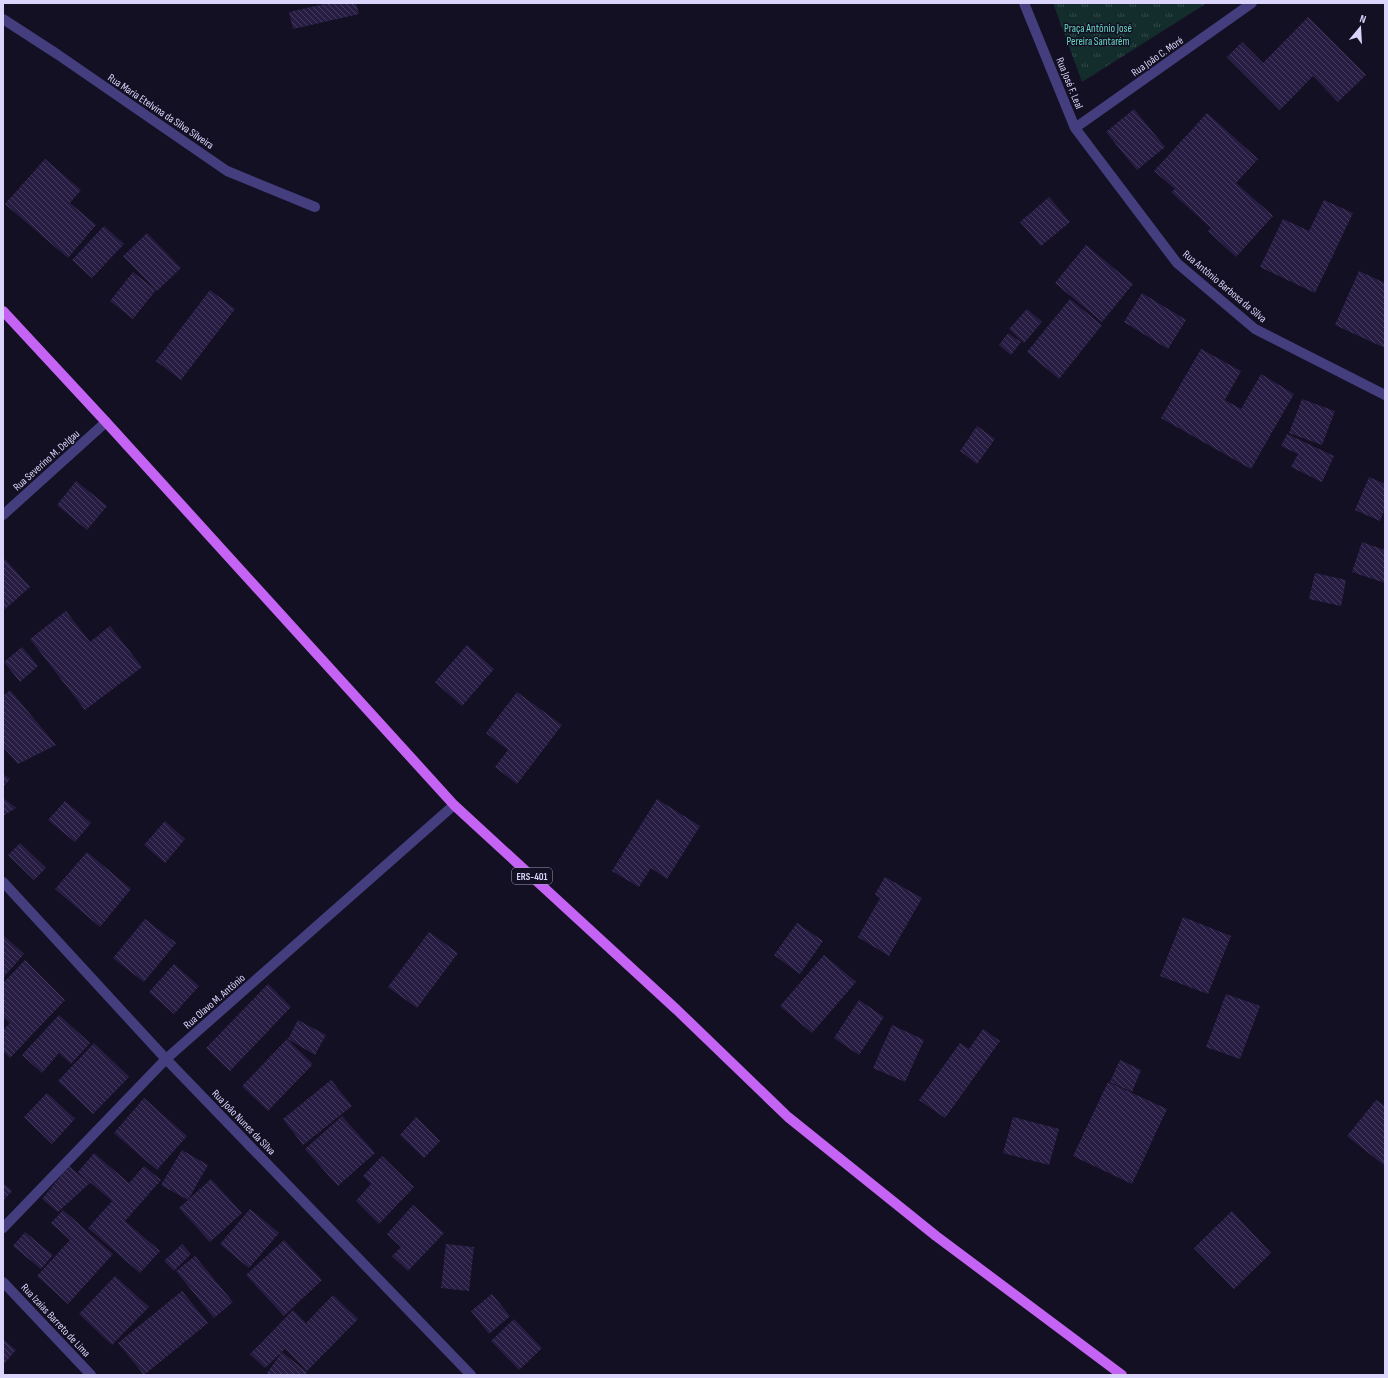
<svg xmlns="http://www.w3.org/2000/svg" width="1388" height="1378" font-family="'Sofia Sans Condensed',sans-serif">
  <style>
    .park { fill: url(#park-tufts) }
    .building { fill: url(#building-back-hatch) }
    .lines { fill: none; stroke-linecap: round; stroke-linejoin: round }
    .minor { stroke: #443e7f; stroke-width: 10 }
    .primary { stroke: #c564f4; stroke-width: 10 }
    .labels { text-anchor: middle; stroke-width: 3; stroke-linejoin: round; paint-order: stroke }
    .shield { fill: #141023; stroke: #9f9abb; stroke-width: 1 }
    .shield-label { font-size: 10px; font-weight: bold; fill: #dbd5fc }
    .park-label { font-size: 11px; fill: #66d7c0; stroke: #141023 }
    .street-label { font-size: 11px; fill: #dbd5fc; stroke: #141023 }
  </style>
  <defs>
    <pattern id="park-tufts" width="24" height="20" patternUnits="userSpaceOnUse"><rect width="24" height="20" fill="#132c2c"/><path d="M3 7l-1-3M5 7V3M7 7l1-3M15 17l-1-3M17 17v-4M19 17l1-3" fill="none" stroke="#354a4c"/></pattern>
    <pattern id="building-back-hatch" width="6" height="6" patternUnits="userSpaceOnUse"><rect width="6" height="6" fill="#271d43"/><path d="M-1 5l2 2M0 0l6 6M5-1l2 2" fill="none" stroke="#463d5f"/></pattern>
  </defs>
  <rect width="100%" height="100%" fill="#141023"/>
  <path class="park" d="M1053 3H1207L1082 82Z"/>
  <path class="building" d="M329 3H356L359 14 293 29 289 12Z
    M1308 17 1366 75 1338 102 1313 76 1280 110 1227 57 1242 42 1263 63Z
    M1134 109 1165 147 1137 170 1106 132Z
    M1207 113 1258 159 1236 183 1273 216 1236 257 1208 231 1211 228 1171 192 1175 189 1154 171Z
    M45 159 81 190 70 203 96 225 68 258 5 204Z
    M1049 197 1070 222 1041 246 1020 222Z
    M1324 200 1353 213 1315 293 1260 267 1283 219 1309 231Z
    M104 226 124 244 92 278 72 260Z
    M147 233 181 268 157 291 123 256Z
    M1086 245 1133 284 1102 322 1055 283Z
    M1359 271 1385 283V348L1335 325Z
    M133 272 156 290 133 319 110 301Z
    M210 290 235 309 181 380 156 361Z
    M1142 293 1186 320 1168 349 1124 322Z
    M1070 299 1102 325 1059 379 1027 352Z
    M1027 309 1042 322 1024 343 1009 329Z
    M1008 333 1021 342 1011 355 999 345Z
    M1201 349 1241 371 1225 400 1241 409 1261 374 1294 394 1251 469 1161 418Z
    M1302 399 1335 411 1322 445 1289 433Z
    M977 426 995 439 977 464 960 451Z
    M1287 434 1334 456 1322 482 1291 467 1298 454 1281 446Z
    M1369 477 1385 484V508L1380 521 1355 510Z
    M76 481 107 506 87 530 57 505Z
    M1362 542 1385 550V583L1352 572Z
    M5 559 30 587 3 611V561Z
    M1315 573 1346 580 1341 606 1309 599Z
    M66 611 90 642 110 626 142 667 85 710 30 639Z
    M467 645 494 669 462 706 435 682Z
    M22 647 38 666 20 682 4 662Z
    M10 690 56 745 18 764 3 747V696Z
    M517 692 562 725 517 784 495 767 508 750 486 733Z
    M3 774 10 779 3 787Z
    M3 798 16 808 3 816Z
    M657 799 700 826 667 879 651 868 639 887 612 871Z
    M65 801 91 823 75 842 48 820Z
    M165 821 185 839 165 863 144 845Z
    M20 843 46 868 34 880 8 855Z
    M87 852 131 889 100 927 55 889Z
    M885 877 922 898 889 956 858 937 880 898 875 894Z
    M1183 917 1231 936 1208 994 1160 976Z
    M145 919 176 943 144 982 113 958Z
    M797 923 823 941 800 974 774 955Z
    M429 932 458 953 417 1008 388 987Z
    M3 935 24 954 3 978Z
    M824 955 856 982 812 1033 780 1006Z
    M25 960 65 1000 10 1058 3 1051V1030L10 1023 3 1017V983Z
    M174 964 199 986 174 1014 149 992Z
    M268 984 291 1007 230 1071 206 1048Z
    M1226 994 1260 1006 1240 1059 1206 1047Z
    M859 1000 884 1017 859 1055 834 1038Z
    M59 1015 90 1043 71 1064 59 1053 42 1073 22 1055Z
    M298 1020 326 1035 315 1055 288 1039Z
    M892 1025 924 1040 905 1082 873 1068Z
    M983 1029 1000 1041 945 1118 919 1100 960 1043 969 1049Z
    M287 1039 313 1064 268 1111 242 1086Z
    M94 1043 129 1077 93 1114 58 1081Z
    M1120 1060 1141 1070 1132 1092 1110 1082Z
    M331 1080 352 1106 303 1145 283 1119Z
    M1108 1082 1167 1109 1132 1184 1073 1156Z
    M47 1093 75 1119 52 1144 24 1117Z
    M144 1098 187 1136 157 1170 114 1133Z
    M1376 1100 1385 1106V1166L1347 1136Z
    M342 1116 375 1153 338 1186 305 1149Z
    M416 1117 440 1141 424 1158 400 1135Z
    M1013 1117 1059 1129 1049 1165 1003 1153Z
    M182 1150 208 1165 188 1200 161 1185Z
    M94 1153 129 1183 144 1166 161 1180 125 1221 160 1251 140 1273 88 1228 112 1201 78 1172Z
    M382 1156 414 1187 379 1224 356 1201 371 1184 363 1176Z
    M69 1166 90 1183 58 1212 42 1199Z
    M211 1179 242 1213 210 1242 179 1208Z
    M3 1183 12 1191 3 1201Z
    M413 1205 444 1233 408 1271 392 1256 401 1247 387 1234Z
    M250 1209 279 1233 249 1268 220 1244Z
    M63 1210 113 1254 68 1304 37 1276 70 1240 51 1223Z
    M1232 1211 1271 1253 1234 1289 1194 1248Z
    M25 1232 53 1255 41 1269 13 1246Z
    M284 1240 322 1280 284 1316 246 1275Z
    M182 1244 191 1254 174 1271 164 1261Z
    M446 1244 474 1247 469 1291 441 1288Z
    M195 1256 233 1302 214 1318 176 1271Z
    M115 1276 149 1307 112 1345 79 1314Z
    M182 1291 208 1323 144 1375 118 1343Z
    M492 1294 510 1316 489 1334 471 1311Z
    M333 1295 358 1319 307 1371 285 1349 265 1368 250 1354 293 1310 306 1323Z
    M514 1319 542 1348 519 1370 491 1341Z
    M3 1339 16 1350 3 1365Z
    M282 1352 307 1372 305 1375H270L267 1373Z"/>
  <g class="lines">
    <path class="minor" d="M1024 3 1075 128 1177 263 1255 329 1385 395
      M3 19 57 54 227 171 315 207
      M1075 128 1252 3
      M3 515 106 422
      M3 882 166 1059 471 1375
      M3 1228 166 1059 454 805
      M3 1282 91 1375"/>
    <path class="primary" d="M3 311 106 422 454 805 677 1010 788 1117 936 1236 1122 1375"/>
  </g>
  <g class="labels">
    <rect class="shield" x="512" y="868" width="40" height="16" rx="3"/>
    <g class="shield-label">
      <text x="532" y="880">ERS-401</text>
    </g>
    <g class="park-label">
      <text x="1098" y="32">Praça Antônio José<tspan x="1098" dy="13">Pereira Santarém</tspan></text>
    </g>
    <g class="street-label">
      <text transform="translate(1157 56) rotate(-35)" y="4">Rua João C. Moré</text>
      <text transform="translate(1070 83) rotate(68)" y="4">Rua José F. Leal</text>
      <text transform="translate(161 111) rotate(34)" y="4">Rua Maria Etelvina da Silva Silveira</text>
      <text transform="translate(1225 286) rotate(40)" y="4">Rua Antônio Barbosa da Silva</text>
      <text transform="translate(46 460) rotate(-42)" y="4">Rua Severino M. Delgau</text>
      <text transform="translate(214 1001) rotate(-41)" y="4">Rua Olavo M. Antônio</text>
      <text transform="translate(244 1122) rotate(46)" y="4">Rua João Nunes da Silva</text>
      <text transform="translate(56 1320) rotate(47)" y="4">Rua Izaías Barreto de Lima</text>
    </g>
  </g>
  <rect width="1388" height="1378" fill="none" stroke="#dbd5fc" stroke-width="8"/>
  <g transform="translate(1360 28) rotate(18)" stroke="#141023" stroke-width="3" paint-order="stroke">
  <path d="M0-3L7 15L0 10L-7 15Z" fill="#dbd5fc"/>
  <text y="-6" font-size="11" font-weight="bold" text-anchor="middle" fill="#dbd5fc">N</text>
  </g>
</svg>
